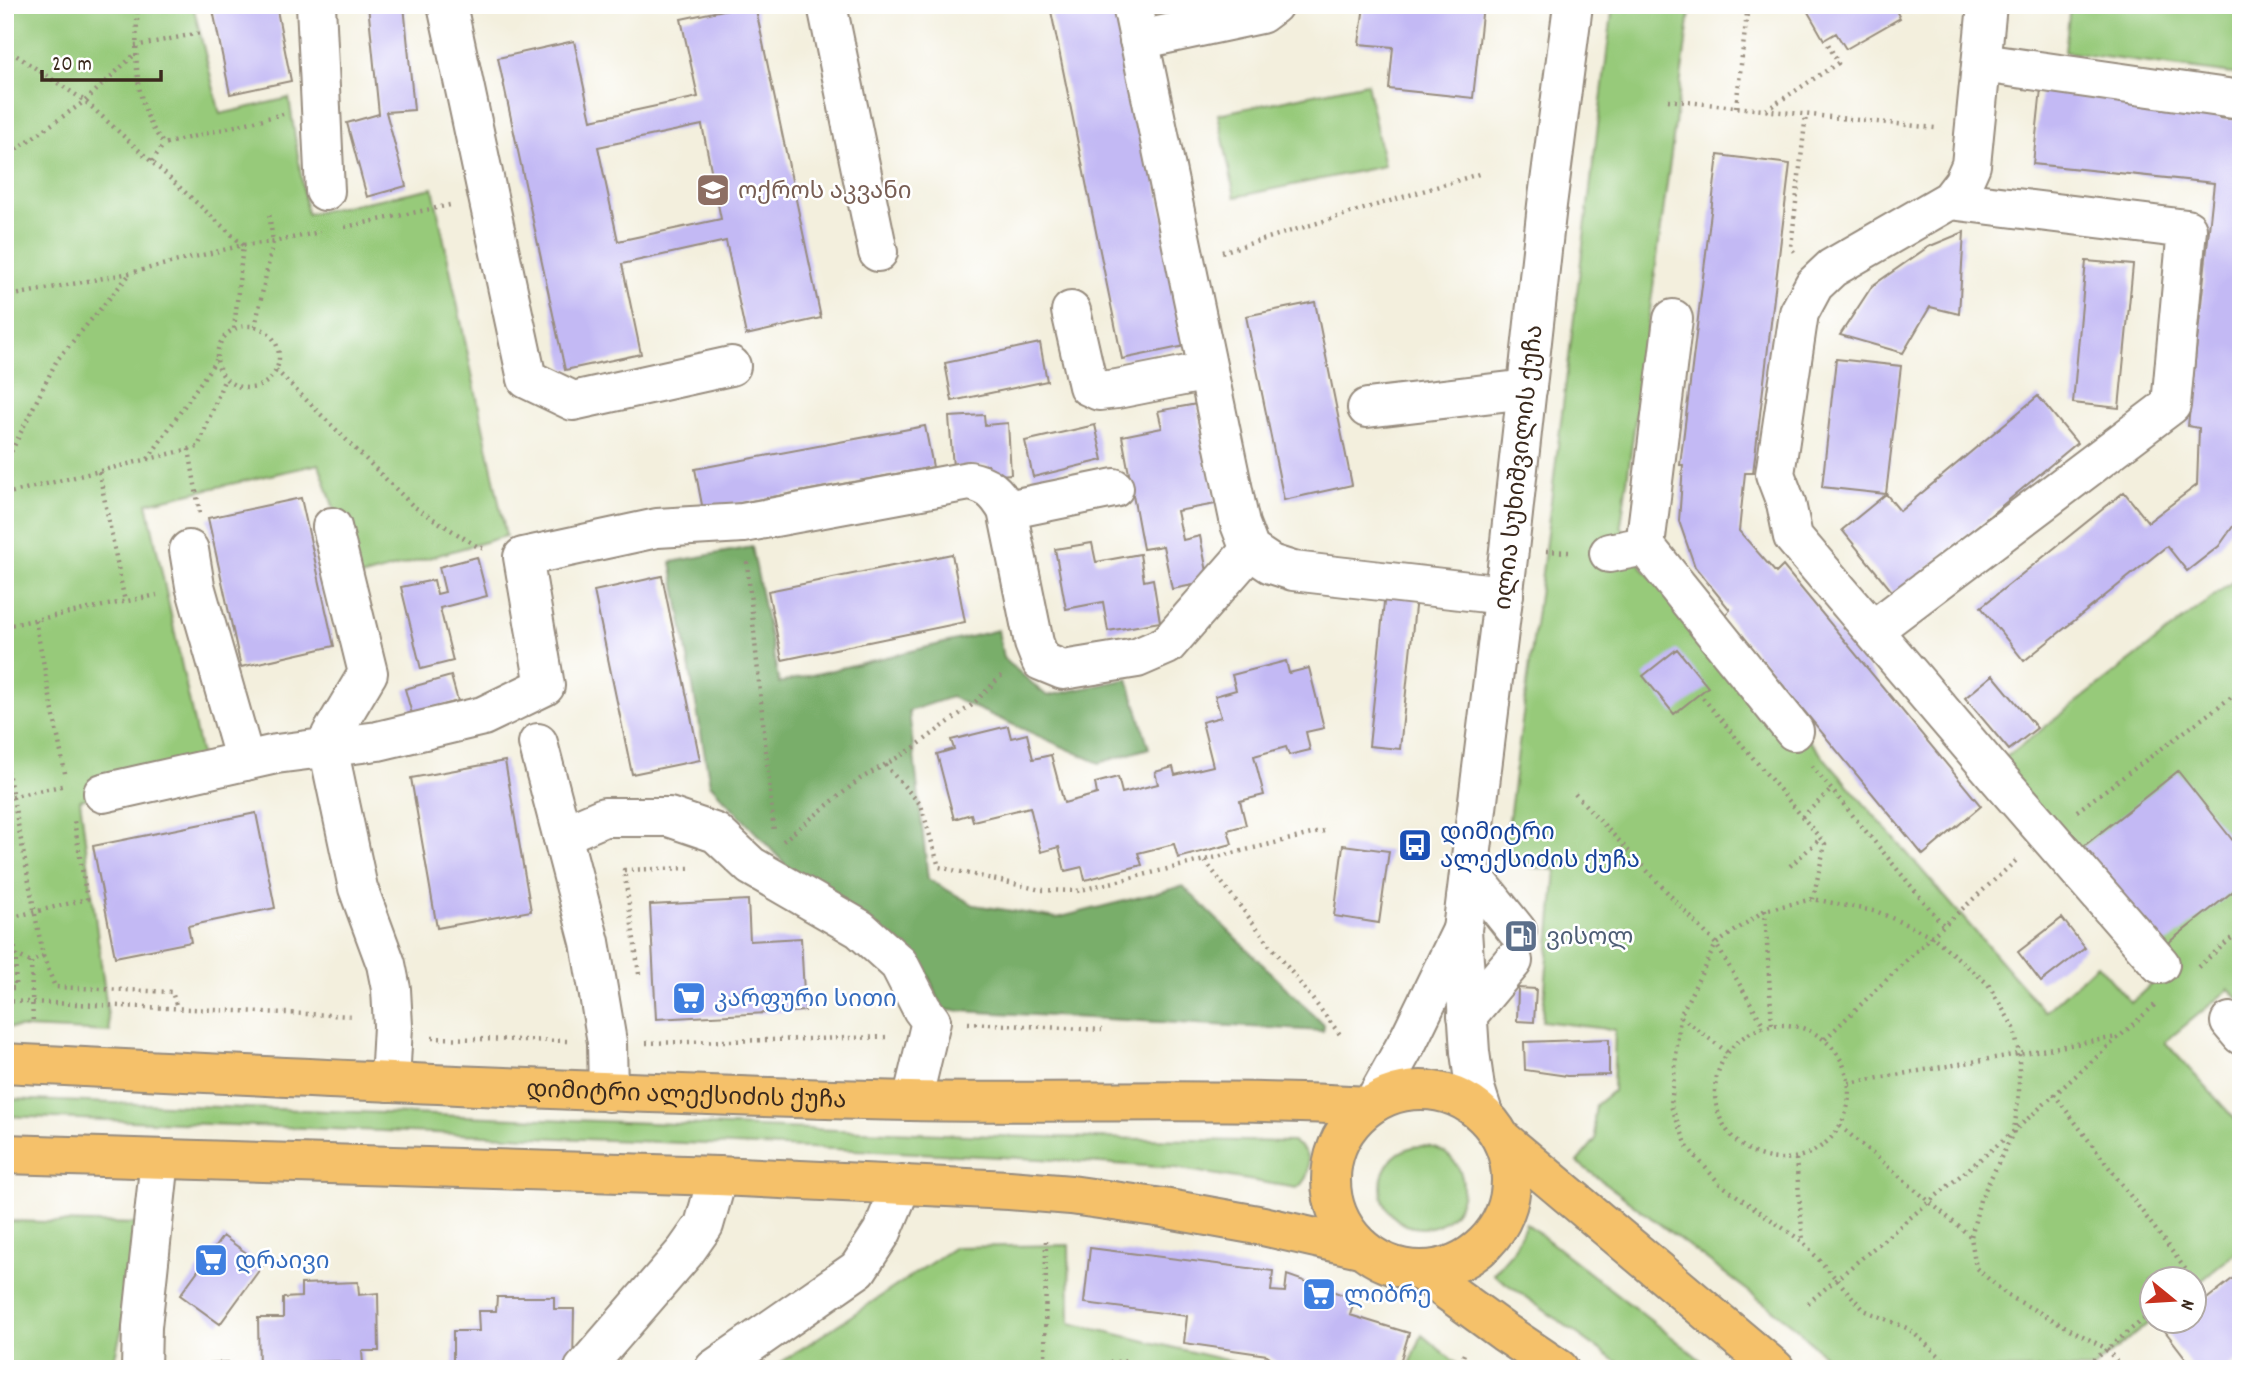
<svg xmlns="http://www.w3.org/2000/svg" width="2246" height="1374" font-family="Dekko,'Noto Sans Georgian',sans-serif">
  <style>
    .green { fill: #97ca7a; stroke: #697a4c; stroke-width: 2 }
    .forest { fill: #79ae6a; stroke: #5a6c44; stroke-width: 2 }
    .building { fill: #c3b9f4; fill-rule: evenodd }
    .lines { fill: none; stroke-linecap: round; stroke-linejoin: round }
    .minor-casing { stroke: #978c7e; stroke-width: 42 }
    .major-casing { stroke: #978c7e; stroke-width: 42 }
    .path { stroke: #978c7e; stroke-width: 4.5; stroke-dasharray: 2 5; stroke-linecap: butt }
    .minor { stroke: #fff; stroke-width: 38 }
    .major { stroke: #f5c16b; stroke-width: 38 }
    .labels { text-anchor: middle; stroke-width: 5; stroke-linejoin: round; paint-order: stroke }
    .education-label { font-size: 24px; fill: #785e54; stroke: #fff; text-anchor: start }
    .street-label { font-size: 24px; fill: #3b2a1e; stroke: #fff }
    .transit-label { font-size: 24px; fill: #164399; stroke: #fff; text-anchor: start }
    .service-label { font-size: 24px; fill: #4e5e75; stroke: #fff; text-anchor: start }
    .shop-label { font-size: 24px; fill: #366cbe; stroke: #fff; text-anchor: start }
  </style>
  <rect width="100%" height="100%" fill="#fff"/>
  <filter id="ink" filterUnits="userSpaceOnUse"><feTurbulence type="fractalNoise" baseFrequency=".0143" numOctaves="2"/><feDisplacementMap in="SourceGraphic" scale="14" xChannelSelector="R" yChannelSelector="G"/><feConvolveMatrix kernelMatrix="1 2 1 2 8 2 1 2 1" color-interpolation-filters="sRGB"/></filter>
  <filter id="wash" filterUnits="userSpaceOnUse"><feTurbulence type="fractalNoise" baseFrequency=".00686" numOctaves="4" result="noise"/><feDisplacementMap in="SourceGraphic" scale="28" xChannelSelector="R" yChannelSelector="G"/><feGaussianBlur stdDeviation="1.57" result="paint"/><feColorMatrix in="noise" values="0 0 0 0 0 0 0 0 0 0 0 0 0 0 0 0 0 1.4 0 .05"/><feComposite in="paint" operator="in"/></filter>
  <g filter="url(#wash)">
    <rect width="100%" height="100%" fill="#f3efdd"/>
    <path class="green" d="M5 5H193L220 114 289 98 307 214 433 188 506 536 357 578 319 464 147 503 203 765 80 800 110 1032 5 1027Z
      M1613 5H1691L1621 525 1643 569 1740 661 2045 1012 2097 964 2131 1003 2158 978 2001 761 2241 575V1001L2229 989 2165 1042 2241 1126V1248L2194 1287V1280H2152L2151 1321 2092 1369H1838L1792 1324 1577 1162 1596 1139 1594 1120 1596 1105 1613 1091 1615 1030 1542 1021 1556 870 1503 864 1543 565Z
      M2070 5H2241V75L2065 52Z
      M1367 83 1384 166 1235 197 1218 114Z
      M5 1099 995 1136 1292 1142C1312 1150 1314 1175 1297 1188L1175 1168 1040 1159 834 1149 5 1116Z
      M1381 1187a41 41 0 1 1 82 0a41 41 0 1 1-82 0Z
      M5 1221 142 1224 139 1258 112 1369H5Z
      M1526 1223 1691 1352 1711 1369H1627L1493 1274 1513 1251Z
      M1069 1245 1070 1323 1230 1361 1250 1369H771L955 1247Z
      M1422 1335 1463 1369H1408Z"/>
    <path class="forest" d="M752 547 779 683 998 630 1003 658 1047 696 1128 679 1149 748 1099 763 951 697 909 711 928 879 974 905 1057 918 1183 886 1324 1025 1323 1031 943 1010 925 968 875 924 800 880 710 784 671 562Z"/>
    <g id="blocks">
      <path class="building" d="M212 5H276L291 81 230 94Z
        M368 5H404L414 110 386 112 406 186 367 197 347 123 379 114Z
        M747 5H755L821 318 746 335 726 241 622 264 641 354 565 370 498 58 574 41 591 120 698 97 681 19ZM702 125 721 219 618 241 598 147Z
        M1081 5H1120L1190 345 1122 359 1051 11Z
        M1364 5H1483L1473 98 1389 89 1393 47 1359 44Z
        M1804 5H1893L1900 18 1846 49 1836 33 1824 40Z
        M2041 89 2221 109 2219 118 2241 120V515L2219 546 2187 571 2167 546 2024 661 1981 607 2124 492 2148 522 2197 485 2199 428 2188 426 2214 183 2033 164Z
        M1718 155 1790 164 1753 473H1745L1739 531 1776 573 1783 566 1981 806 1923 855 1725 615 1730 610 1695 567 1679 521 1683 465H1680Z
        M1964 232 1959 314 1930 307 1903 353 1840 335 1872 286 1928 247Z
        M2086 261 2133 265 2119 408 2073 403Z
        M1315 302 1352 485 1284 500 1246 316Z
        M1040 343 1047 381 952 401 945 363Z
        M1836 359 1901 366 1886 494 1900 511 2038 396 2077 443 1895 595 1842 530 1886 494 1822 487Z
        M1197 404 1216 504 1177 511 1183 540 1200 536 1209 582 1172 589 1163 546 1143 549 1122 436 1162 428 1158 411Z
        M984 415 985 425 1008 423 1011 474 988 476V465L953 467 949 417Z
        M1095 425 1103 460 1033 477 1025 441Z
        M925 426 933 467 703 510 695 469Z
        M301 498 334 646 241 667 208 518Z
        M1092 543 1096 562 1140 554 1144 581 1153 579 1160 622 1108 631 1103 602 1066 609 1055 549Z
        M952 554 965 622 782 660 768 591Z
        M477 557 487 596 440 608 453 661 421 669 401 587 434 580 437 594 445 592 439 567Z
        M662 576 700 760 632 774 594 591Z
        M1385 593 1416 597 1400 749 1369 746Z
        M1677 649 1708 687 1674 714 1643 676Z
        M1286 661 1289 673 1309 668 1324 728 1306 732 1310 750 1289 755 1286 747 1254 756 1264 795 1240 801 1246 825 1228 830 1232 844 1178 858 1174 844 1138 853 1142 865 1085 880 1082 867 1065 871 1059 847 1041 852 1030 807 973 821 971 814 954 819 937 754 954 749 951 740 1008 726 1011 738 1027 734 1033 759 1051 755 1064 803 1097 794 1095 783 1118 777 1122 793 1158 784 1155 772 1173 767 1175 775 1213 766 1202 722 1221 717 1215 696 1236 690 1232 675Z
        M1993 675 2037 728 2009 750 1965 698Z
        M451 676 458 701 412 714 405 689Z
        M505 761 531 911 437 928 411 778Z
        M2178 771 2241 851V885L2159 950 2080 849Z
        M256 813 275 908 188 926 191 942 115 957 93 846Z
        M1343 845 1389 851 1379 923 1334 916Z
        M748 900 750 941 801 938 805 1011 656 1019 650 905Z
        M2062 918 2085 948 2041 982 2018 952Z
        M1518 988 1536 989 1534 1022 1517 1021Z
        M1609 1039V1075L1567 1076 1525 1070 1524 1042Z
        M223 1236 263 1265 220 1324 180 1295Z
        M1090 1248 1273 1271 1271 1291 1285 1292 1287 1275 1355 1299 1350 1315 1409 1333 1398 1369H1286L1267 1355 1184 1343 1187 1316 1084 1303Z
        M2241 1272V1357L2226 1369H2194L2165 1331 2177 1322H2194V1309Z
        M358 1282 359 1295 378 1293 379 1351H362L363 1365 340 1366 339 1361 306 1362 307 1369H259L258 1318H283V1298L301 1297V1284Z
        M497 1297H554V1309H574L573 1366H556V1369H453V1331H479L478 1311H496Z
        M228 1362V1369H208V1363Z"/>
    </g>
  </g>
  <g filter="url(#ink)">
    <use href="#blocks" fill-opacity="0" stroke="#978c7e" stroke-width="2"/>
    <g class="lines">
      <g class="minor-casing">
        <g id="minor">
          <path d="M316 5 325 191"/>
          <path d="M447 5 527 379 573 401 731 366"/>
          <path d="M827 5 878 252"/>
          <path d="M1132 5 1240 524 1250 550 1271 564 1293 571 1504 595"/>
          <path d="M1987 5 1971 165 1963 183 1950 200 1832 268 1814 285 1799 313 1775 474 1786 503 1793 537 1994 773 2160 964"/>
          <path d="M1139 40 1261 14 1273 5"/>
          <path d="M1982 63 2241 100"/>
          <path d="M1071 311 1088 386 1099 391 1117 389 1208 371"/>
          <path d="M1367 408 1527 389"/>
          <path d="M1007 510 1114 488"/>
          <path d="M332 527 368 673 331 735 328 747 358 888 386 964 391 989 393 1026 390 1082"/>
          <path d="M1645 546 1794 731"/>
          <path d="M189 550 195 586 245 761"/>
          <path d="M1609 553 1645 546 1673 319"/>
          <path d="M1873 630 2171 405 2187 229 1950 200"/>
          <path d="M538 743 590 942 607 1042 608 1092"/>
          <path d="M103 793 276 754 378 741 483 716 545 686 523 557 657 528 743 523 969 481C989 485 996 492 1007 510L1034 643 1041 661 1063 670 1137 658 1167 645 1250 550"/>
          <path d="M562 835 604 817H669L716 833 751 866 860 929 899 964 922 1009 931 1021 912 1101"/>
          <path d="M1469 871 1517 931"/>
          <path d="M1467 1016 1513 961"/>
          <path d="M2230 1022 2241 1035"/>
          <path d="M1374 1102 1409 1039 1461 932"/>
          <path id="s1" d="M1483 1113 1475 1088 1470 1052 1462 930 1509 550 1547 205 1573 5"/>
          <path d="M141 1369 142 1327 160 1159"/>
          <path d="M584 1369 685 1252 704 1225 718 1176"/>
          <path d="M714 1369 858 1269 882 1232 902 1184"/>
        </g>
      </g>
      <g class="major-casing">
        <g id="major">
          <path id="s2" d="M5 1063C307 1078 608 1094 910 1101 1063 1104 1216 1097 1369 1106"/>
          <circle cx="1421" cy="1180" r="90"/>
          <path d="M1502 1139 1775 1369"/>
          <path d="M5 1154 718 1176 1009 1190 1071 1195 1163 1208 1263 1226 1360 1248"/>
          <path d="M1420 1271 1504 1332 1559 1369"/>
        </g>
      </g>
      <path class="path" d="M138 5C135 51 132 106 164 144L283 114
        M135 46 200 33
        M5 48 85 101 243 245 234 329
        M1668 100 1935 128
        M1736 107 1748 5
        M1766 110 1838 63 1828 44
        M5 157 85 101 135 54
        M152 161 164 144
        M345 227 450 205
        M1222 252 1482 173
        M1794 252 1791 247 1806 114
        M5 277 9 296 5 297
        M5 307 9 296 130 273 243 245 273 242 320 232
        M217 357a31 31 0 1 1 62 0a31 31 0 1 1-62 0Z
        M255 327 273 242 269 213
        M276 370 413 506 478 547 486 549
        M189 449 200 514
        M148 459 216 360
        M5 464 57 360 130 274
        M99 472 125 602
        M5 494 198 447 225 378
        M1546 551 1569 552
        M747 562 774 832
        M35 620 66 778
        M5 626 157 595
        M1703 698 1825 844 1813 899
        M5 756 43 956 31 962 33 1025
        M885 765 921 805 939 867 1041 890 1077 891 1328 830
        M1812 766 1944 926
        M1575 794 1716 944 1764 1026
        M5 798 66 785
        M2077 811 2241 690
        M1802 817 1831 790
        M783 841 860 779 912 749 972 705 1004 673
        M1205 861 1342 1037
        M1790 866 1820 839
        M5 892 16 955 31 962
        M1765 910 1772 1025
        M5 919 87 899 74 821
        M43 956 55 987 172 992 177 1008
        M2198 967 2241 930
        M639 974 624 870 689 868
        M5 988H15L16 955
        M5 1001 354 1016
        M1681 1017 1727 1052
        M968 1023 1102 1030
        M1715 1092a67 67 0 1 1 134 0a67 67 0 1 1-134 0Z
        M432 1038 567 1041
        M1825 1039 1932 936 2019 858
        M646 1043 889 1037
        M1849 1083 2117 1037
        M2054 1094 2192 1278 2190 1280
        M1840 1126 1971 1237
        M1796 1159 1803 1241
        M1808 1303 2014 1131 2158 1002
        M1040 1369 1127 1361
        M1045 1369 1046 1237
        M1458 1369 1464 1354
        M1954 1369 1909 1329 1864 1310 1803 1242 1720 1184 1688 1148 1671 1106 1680 1016 1716 944 1765 910 1813 899 1878 912 1932 936 1988 984 2014 1028 2019 1054V1093L2014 1131 1980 1200 1971 1237 1976 1268 2007 1295 2107 1349 2122 1369
        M2083 1369 2152 1312"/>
      <use href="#minor" class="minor"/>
      <use href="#major" class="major"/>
    </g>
  </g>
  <defs>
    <g id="school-square" transform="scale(1.75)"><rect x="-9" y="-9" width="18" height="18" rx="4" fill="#8d6e63" stroke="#fff"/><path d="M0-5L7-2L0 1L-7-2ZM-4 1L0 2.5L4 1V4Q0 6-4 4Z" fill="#fff"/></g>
    <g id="bus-square" transform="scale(1.75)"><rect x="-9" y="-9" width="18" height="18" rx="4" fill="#1a4fb4" stroke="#fff"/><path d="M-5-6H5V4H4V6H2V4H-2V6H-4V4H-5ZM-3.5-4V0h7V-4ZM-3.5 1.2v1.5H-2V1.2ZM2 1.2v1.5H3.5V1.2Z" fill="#fff"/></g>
    <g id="fuel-square" transform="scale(1.75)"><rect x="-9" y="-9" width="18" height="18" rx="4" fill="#5c6f8a" stroke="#fff"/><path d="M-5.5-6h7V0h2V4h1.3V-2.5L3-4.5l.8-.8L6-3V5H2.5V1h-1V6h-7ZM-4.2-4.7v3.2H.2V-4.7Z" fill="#fff"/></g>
    <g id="supermarket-square" transform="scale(1.75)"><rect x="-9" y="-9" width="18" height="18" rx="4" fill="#3f7fe0" stroke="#fff"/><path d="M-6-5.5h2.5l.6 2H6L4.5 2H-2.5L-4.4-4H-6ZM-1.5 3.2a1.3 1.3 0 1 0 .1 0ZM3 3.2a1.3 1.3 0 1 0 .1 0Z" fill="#fff"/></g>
  </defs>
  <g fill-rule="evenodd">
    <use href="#school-square" x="713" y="190"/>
    <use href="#bus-square" x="1415" y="845"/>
    <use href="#fuel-square" x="1521" y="936"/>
    <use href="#supermarket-square" x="689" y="998"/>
    <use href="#supermarket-square" x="211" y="1260"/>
    <use href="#supermarket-square" x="1319" y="1294"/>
  </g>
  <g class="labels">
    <g class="education-label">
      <text x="738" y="198">ოქროს აკვანი</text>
    </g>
    <g class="street-label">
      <text dy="8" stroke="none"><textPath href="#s1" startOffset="651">ილია სუხიშვილის ქუჩა</textPath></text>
      <text dy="8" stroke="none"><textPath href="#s2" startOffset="682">დიმიტრი ალექსიძის ქუჩა</textPath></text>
    </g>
    <g class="transit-label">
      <text x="1440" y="839">დიმიტრი<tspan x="1440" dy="28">ალექსიძის ქუჩა</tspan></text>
    </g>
    <g class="service-label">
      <text x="1546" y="944">ვისოლ</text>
    </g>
    <g class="shop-label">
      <text x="714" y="1006">კარფური სითი</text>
      <text x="235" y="1268">დრაივი</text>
      <text x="1344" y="1302">ლიბრე</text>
    </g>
  </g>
  <rect width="2246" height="1374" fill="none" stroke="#fff" stroke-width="28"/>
  <g transform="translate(2173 1300) rotate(108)"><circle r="33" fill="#ffffff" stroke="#b1aaa5" stroke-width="2"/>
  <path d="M0-5L12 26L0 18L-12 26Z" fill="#c8321e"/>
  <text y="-10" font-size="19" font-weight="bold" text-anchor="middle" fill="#3b2a1e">N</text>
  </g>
  <path d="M42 70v10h119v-10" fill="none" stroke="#3b2a1e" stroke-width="3.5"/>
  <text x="52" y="70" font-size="21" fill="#3b2a1e" stroke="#ffffff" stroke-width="5" paint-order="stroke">20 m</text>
</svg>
